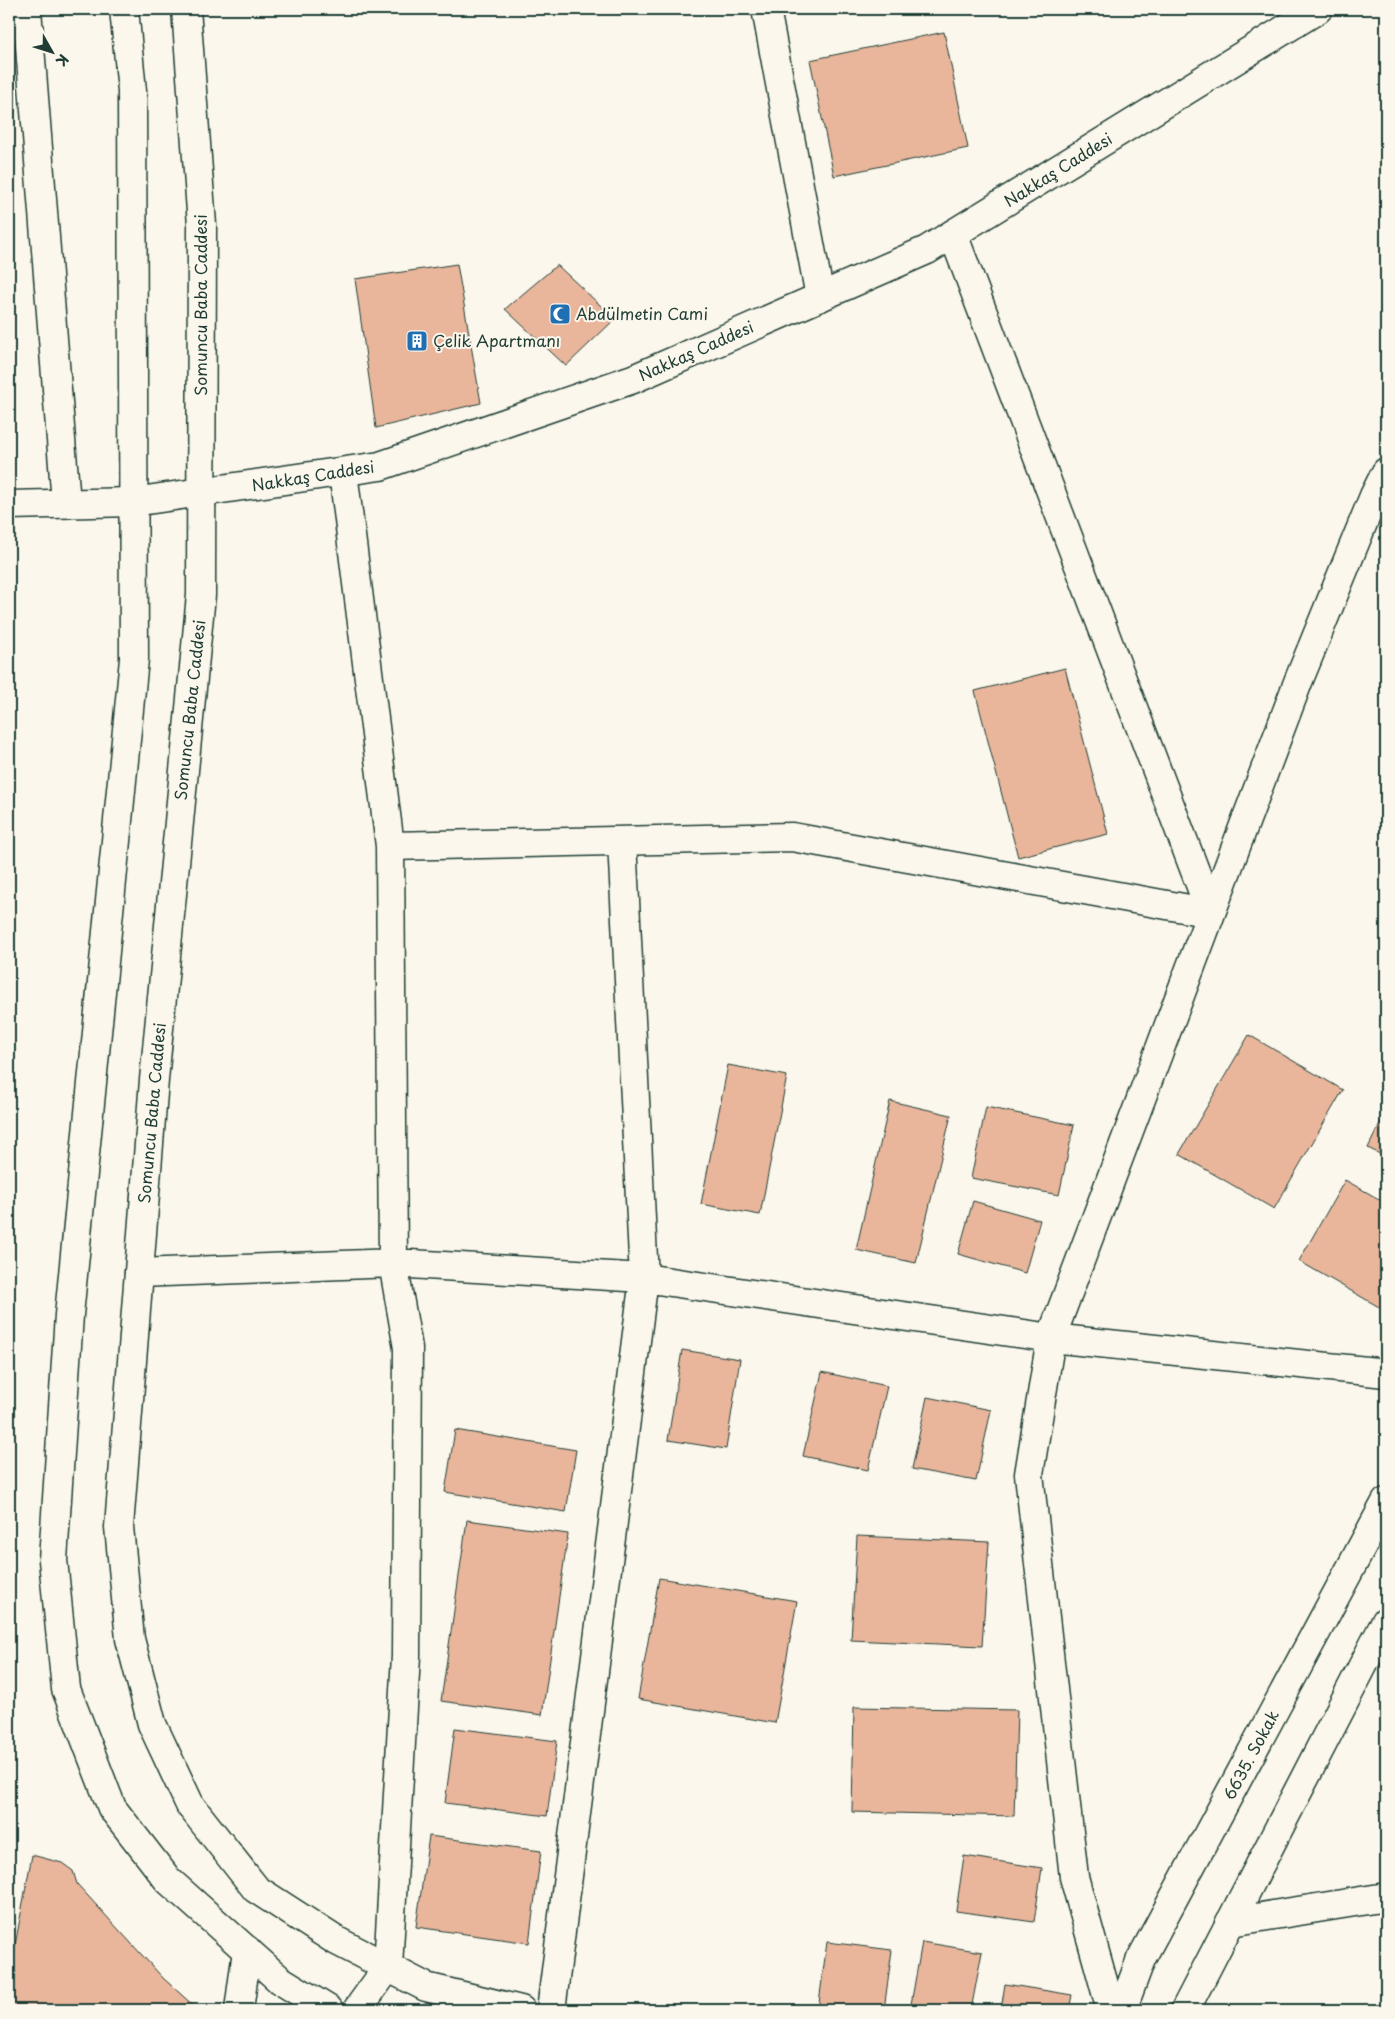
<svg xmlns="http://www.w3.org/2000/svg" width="1395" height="2019" font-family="'Playpen Sans',sans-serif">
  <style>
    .building { fill: #e9b69c; stroke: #1f3d34 }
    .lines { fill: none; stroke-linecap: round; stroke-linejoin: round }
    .minor-casing { stroke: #1f3d34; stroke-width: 31 }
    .tertiary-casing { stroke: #1f3d34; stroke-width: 31 }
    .secondary-casing { stroke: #1f3d34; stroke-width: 31 }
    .minor { stroke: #fbf7ec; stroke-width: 28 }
    .tertiary { stroke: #fbf7ec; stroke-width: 28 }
    .secondary { stroke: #fbf7ec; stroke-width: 28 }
    .labels { text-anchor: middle; stroke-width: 4; stroke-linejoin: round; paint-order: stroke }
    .street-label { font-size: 16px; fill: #1f3d34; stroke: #fbf7ec }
    .poi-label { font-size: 16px; fill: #1f3d34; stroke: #fbf7ec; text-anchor: start }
  </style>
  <rect width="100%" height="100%" fill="#fbf7ec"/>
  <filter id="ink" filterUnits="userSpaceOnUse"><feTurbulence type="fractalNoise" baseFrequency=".02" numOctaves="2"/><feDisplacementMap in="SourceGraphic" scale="10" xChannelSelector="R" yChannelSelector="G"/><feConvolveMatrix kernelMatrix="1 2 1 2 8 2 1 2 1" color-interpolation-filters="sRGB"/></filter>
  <g filter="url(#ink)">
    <path class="building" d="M944 32 968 148 834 176 810 60Z
      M457 264 481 403 376 428 355 279Z
      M557 265 615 319 566 366 505 309Z
      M1065 668 1108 834 1018 857 975 691Z
      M1249 1035 1343 1090 1274 1209 1179 1154Z
      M728 1065 787 1076 760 1215 701 1204Z
      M890 1101 951 1115 916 1263 856 1250Z
      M986 1107 1074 1125 1059 1195 971 1178Z
      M1386 1111V1157L1368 1148Z
      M1345 1180 1386 1203V1311L1299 1261Z
      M973 1201 1040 1220 1025 1273 958 1254Z
      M682 1350 740 1359 726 1449 668 1440Z
      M822 1372 887 1386 868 1470 803 1456Z
      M927 1397 991 1410 976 1481 912 1469Z
      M455 1430 576 1450 566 1512 445 1492Z
      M467 1520 568 1534 542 1715 441 1701Z
      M857 1536 989 1542 982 1646 851 1640Z
      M659 1578 797 1601 775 1723 638 1699Z
      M854 1707 1017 1710 1014 1816 852 1812Z
      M455 1728 557 1741 547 1816 445 1803Z
      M429 1836 541 1851 529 1943 416 1927Z
      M32 1855 62 1863 73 1871 77 1884 163 1978 195 2007V2010H9V1977Z
      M964 1856 1042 1868 1034 1922 956 1911Z
      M827 1942 892 1950 884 2010H818Z
      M922 1942 982 1952 971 2010H910Z
      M1005 1984 1072 1995 1069 2010H1001Z"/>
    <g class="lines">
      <g class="minor-casing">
        <path id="minor" d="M27 9 66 503
          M766 9 820 297
          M953 234 1211 913
          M343 472 390 846 393 1263 408 1348 406 1656 388 1967 357 2010
          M390 846 792 837 1211 913
          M139 1273 393 1263 644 1278 1051 1338 1386 1373
          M1230 1922 1386 1897
          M239 2010 247 1950
          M551 2010 644 1278 622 841
          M1111 2010 1074 1877 1029 1474 1051 1338 1298 682 1374 496 1386 472"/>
      </g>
      <g class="tertiary-casing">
        <path id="tertiary" d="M9 505 133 502 380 466 633 379 927 250 1318 9"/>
      </g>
      <g class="secondary-casing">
        <path id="secondary" d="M124 9 132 91 134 659 69 1315 53 1560 66 1689 112 1808 168 1880 280 1980 329 2010
          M186 9 202 225 201 595 154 1080 119 1527 130 1639 152 1724 190 1805 256 1889 335 1940 426 1987 521 2010
          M1122 2010 1141 1959 1386 1502
          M1185 2010 1386 1621"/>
      </g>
      <use href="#minor" class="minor"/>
      <use href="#tertiary" class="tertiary"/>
      <use href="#secondary" class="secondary"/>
    </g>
  </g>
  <defs>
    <g id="mosque-square" transform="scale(1.125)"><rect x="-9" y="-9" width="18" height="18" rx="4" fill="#1f6fb2" stroke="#fbf7ec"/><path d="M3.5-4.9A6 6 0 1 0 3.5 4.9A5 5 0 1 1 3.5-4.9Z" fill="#fff"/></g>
    <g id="building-square" transform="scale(1.125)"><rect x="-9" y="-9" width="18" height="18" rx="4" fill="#1f6fb2" stroke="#fbf7ec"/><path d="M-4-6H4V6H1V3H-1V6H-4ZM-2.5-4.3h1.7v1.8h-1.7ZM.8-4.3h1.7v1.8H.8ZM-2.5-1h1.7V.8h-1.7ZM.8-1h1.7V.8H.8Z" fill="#fff"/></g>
  </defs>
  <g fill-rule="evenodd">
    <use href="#mosque-square" x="560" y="314"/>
    <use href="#building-square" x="417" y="341"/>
  </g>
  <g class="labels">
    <g class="street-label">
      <text transform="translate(1058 170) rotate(-32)" y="6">Nakkaş Caddesi</text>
      <text transform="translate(201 305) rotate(-90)" y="6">Somuncu Baba Caddesi</text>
      <text transform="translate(696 351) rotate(-24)" y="6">Nakkaş Caddesi</text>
      <text transform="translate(313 476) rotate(-9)" y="6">Nakkaş Caddesi</text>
      <text transform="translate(190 710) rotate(-84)" y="6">Somuncu Baba Caddesi</text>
      <text transform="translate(152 1113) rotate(-85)" y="6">Somuncu Baba Caddesi</text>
      <text transform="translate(1251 1755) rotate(-62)" y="6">6635. Sokak</text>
    </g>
    <g class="poi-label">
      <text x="576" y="320">Abdülmetin Cami</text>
      <text x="433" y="347">Çelik Apartmanı</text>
    </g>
  </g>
  <rect width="1395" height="2019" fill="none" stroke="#fbf7ec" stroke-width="30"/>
  <rect x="15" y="15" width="1365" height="1989" fill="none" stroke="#1f3d34" stroke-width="2" filter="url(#ink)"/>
  <g transform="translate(52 52) rotate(129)" stroke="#fbf7ec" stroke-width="4" paint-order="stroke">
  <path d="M0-4L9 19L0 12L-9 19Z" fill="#1f3d34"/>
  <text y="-8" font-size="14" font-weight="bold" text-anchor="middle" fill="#1f3d34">K</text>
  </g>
</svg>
